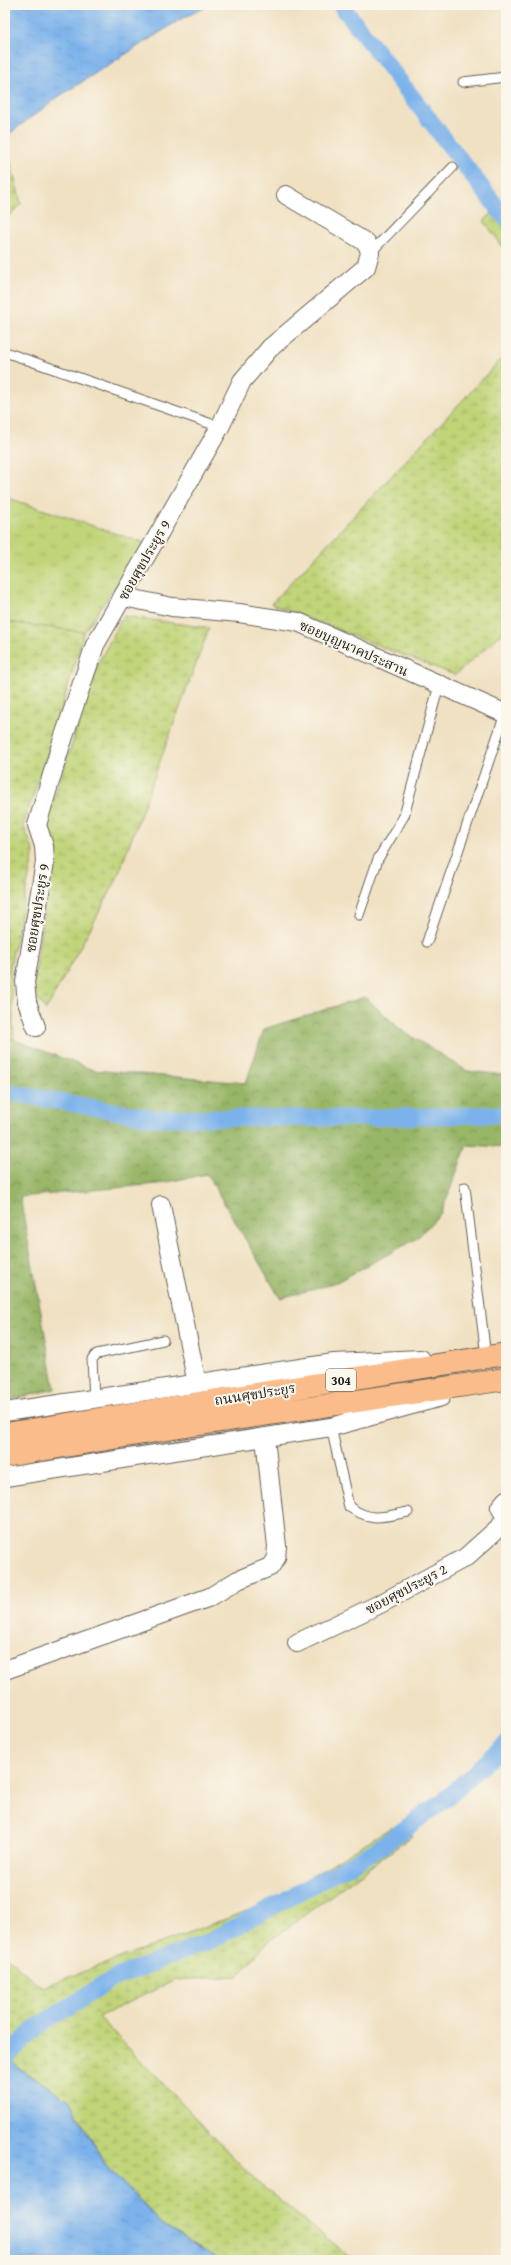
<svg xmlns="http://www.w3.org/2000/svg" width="511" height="2265" font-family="'Gentium Book Plus','Noto Serif Thai',serif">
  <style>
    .grass { fill: url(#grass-tufts); stroke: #6e784a }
    .forest { fill: url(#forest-crowns); stroke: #5a6942 }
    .wetland { fill: url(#wetland-marsh); stroke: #6e784a }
    .water { fill: url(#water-ripples); stroke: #4c6784 }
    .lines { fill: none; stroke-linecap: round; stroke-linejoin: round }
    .canal { stroke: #7cb2eb; stroke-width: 17 }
    .lane-casing { stroke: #666156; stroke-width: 11 }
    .street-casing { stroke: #666156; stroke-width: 20 }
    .primary-casing { stroke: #666156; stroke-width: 24 }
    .lane { stroke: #fff; stroke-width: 9 }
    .street { stroke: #fff; stroke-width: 18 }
    .primary { stroke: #f9bc8a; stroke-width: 22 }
    .labels { text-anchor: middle; stroke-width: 4; stroke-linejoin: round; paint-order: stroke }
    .shield { fill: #fbf7ec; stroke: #5f5e5a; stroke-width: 1 }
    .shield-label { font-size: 13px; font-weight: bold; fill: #1c1c1c }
    .street-label { font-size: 14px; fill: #1c1c1c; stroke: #fbf7ec }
  </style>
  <defs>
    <pattern id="grass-tufts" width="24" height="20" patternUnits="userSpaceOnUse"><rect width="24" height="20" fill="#c0d478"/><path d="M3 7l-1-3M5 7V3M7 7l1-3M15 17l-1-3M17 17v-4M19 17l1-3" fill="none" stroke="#a4b567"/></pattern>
    <pattern id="forest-crowns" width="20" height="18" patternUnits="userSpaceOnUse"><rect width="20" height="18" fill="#98b668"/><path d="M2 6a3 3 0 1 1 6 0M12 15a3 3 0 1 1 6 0" fill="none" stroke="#7b9355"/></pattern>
    <pattern id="wetland-marsh" width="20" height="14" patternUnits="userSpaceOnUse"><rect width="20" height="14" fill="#c0d478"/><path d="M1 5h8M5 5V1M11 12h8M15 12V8" fill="none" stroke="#a4b567"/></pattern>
    <pattern id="water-ripples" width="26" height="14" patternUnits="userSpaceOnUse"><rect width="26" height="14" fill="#7cb2eb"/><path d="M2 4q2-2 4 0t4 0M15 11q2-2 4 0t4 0" fill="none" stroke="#6b98c9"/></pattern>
  </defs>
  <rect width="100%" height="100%" fill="#fbf7ec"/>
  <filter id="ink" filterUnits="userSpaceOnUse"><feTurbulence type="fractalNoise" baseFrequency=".025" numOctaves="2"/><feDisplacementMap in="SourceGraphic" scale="8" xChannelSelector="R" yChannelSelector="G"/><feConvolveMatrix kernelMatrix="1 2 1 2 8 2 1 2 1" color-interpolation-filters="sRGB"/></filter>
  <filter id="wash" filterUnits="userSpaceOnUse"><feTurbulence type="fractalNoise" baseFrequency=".012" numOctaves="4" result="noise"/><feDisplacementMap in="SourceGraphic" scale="16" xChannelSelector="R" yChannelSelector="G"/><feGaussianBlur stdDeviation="0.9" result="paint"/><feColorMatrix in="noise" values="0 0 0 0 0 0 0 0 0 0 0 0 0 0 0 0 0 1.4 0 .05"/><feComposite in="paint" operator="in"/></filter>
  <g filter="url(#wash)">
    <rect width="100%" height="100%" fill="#f0e1c3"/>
    <path class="grass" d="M5 497 145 543 84 632 5 622Z"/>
    <path class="forest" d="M365 997 400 1029 467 1071 506 1075V1147L467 1145 441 1213 416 1239 333 1284 280 1298 207 1174 157 1184 20 1197 55 1389 5 1401V1036L93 1070 246 1083 264 1029Z"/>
    <path class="wetland" d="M5 139 21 204 5 220Z
      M506 201V251L484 221Z
      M506 354V630L455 675 271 604Z
      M123 616 209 628 116 881 46 1010 33 992 42 921 46 823 99 662Z
      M5 622 84 632 50 746 23 825 34 852 10 967 14 1039 5 1036Z
      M392 1827 412 1836 269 1941 238 1976 175 1980 99 2017 257 2182 353 2260H219L162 2224 106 2166 69 2100 19 2068 5 2051V1956L42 1987 266 1904Z"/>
    <path class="water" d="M5 5H210L181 19 58 97 5 137Z
      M5 2051 19 2068 69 2100 106 2166 162 2224 219 2260H5Z"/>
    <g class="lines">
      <path class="canal" d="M341 5 506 219
        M5 1092 154 1118H365L506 1114
        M5 2059 35 2028 114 1978 210 1941 373 1852 442 1802 506 1744"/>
    </g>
  </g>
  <g filter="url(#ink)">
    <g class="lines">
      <g class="lane-casing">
        <path id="lane" d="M463 82 506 77
          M370 253 453 167
          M5 352 220 427
          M359 915 378 859 404 816 439 685
          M427 942 505 714
          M465 1187 486 1356
          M94 1399 92 1359 97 1354 163 1340
          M331 1427 349 1507C372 1522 382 1517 408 1512"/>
      </g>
      <g class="street-casing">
        <path id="street" d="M124 597 172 607 239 613 298 622 506 714
          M36 1027 27 1002 25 982 45 862 44 846 37 825 60 748 95 645 220 427 242 381 270 348 366 267 370 253 367 243 286 195
          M161 1205 197 1384
          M5 1412 334 1363 421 1359
          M5 1477 331 1427 441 1397
          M506 1500 500 1507 506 1518
          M297 1643 382 1603 466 1557 506 1521
          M5 1670 210 1597 238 1580 270 1567 276 1558 277 1546 265 1438"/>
      </g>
      <g class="primary-casing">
        <path id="primary" d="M5 1434 506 1354
          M5 1456 180 1427 506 1379"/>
      </g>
      <use href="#lane" class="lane"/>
      <use href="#street" class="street"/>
      <use href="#primary" class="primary"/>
    </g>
  </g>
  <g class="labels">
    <rect class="shield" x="326" y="1369" width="30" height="22" rx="3"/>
    <g class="shield-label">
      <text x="341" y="1385">304</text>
    </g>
    <g class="street-label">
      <text transform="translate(144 560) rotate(-60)" y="5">ซอยศุขประยูร 9</text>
      <text transform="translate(354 648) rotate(24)" y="5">ซอยบุญนาคประสาน</text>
      <text transform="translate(37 908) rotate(-81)" y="5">ซอยศุขประยูร 9</text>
      <text transform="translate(255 1394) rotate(-9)" y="5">ถนนศุขประยูร</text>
      <text transform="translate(406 1589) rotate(-28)" y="5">ซอยศุขประยูร 2</text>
    </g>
  </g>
  <rect width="511" height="2265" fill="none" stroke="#fbf7ec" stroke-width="20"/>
</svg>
